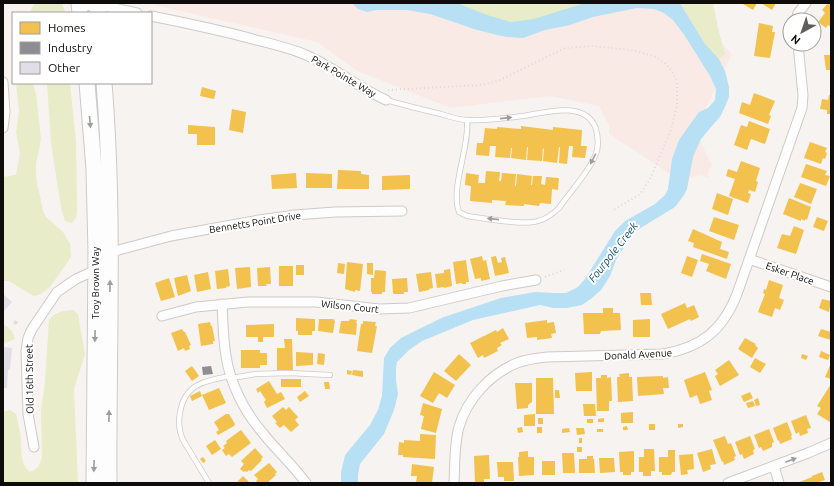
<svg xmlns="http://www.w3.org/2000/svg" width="834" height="486" font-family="Ubuntu,sans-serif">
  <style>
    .commercial { fill: #faeae6 }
    .green { fill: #e8ecc8 }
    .water { fill: #b7e0f4 }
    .homes { fill: #f2c14e }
    .industry { fill: #8d8d92 }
    .building { fill: #e1dee5 }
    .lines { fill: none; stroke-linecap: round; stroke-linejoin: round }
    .service-casing { stroke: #cdcac9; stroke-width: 6 }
    .minor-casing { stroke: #cdcac9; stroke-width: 11 }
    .primary-casing { stroke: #cdcac9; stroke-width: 17 }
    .path { stroke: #dbdad8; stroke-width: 2; stroke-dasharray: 1 3; stroke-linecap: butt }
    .service { stroke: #fefdfd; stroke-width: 4.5 }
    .minor { stroke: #fefdfd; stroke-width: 9 }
    .primary { stroke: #fefdfd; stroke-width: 15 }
    .oneway { fill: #9e9d9c }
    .labels { text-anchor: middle; stroke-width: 4; stroke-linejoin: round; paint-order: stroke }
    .street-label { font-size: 10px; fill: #0e0c0a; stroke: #fff }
    .water-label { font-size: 11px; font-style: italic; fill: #0e4f69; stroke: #fff }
  </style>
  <rect width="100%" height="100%" fill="#f7f3f1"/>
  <path class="commercial" d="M154 3H695L690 10 732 54 695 131 712 165 707 174 709 178 701 175 691 178 683 176 678 179 609 134V125L599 106 550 96 451 108 357 71 317 42 154 5Z"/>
  <path class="green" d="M34 3H62L65 13H30Z
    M457 3H585C562 10 537 22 513 22 496 21 472 10 457 3Z
    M680 3H713L719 32 725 54 719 59 705 44Z
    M16 83H33L36 94 41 139 36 164V177L43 211 46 217 63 232 70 244 71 257 50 287 41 294 34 296 9 281H3V177L16 175 20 154 16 132 19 111Z
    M47 83H70L76 142 77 212 76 218 72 223 65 221 61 207 51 143Z
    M73 310 78 314 85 354 74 389 78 483H3V412L10 410 16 414C17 420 19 427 20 433 23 447 18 463 30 472 38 469 40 465 42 457L41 411 45 382 49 320C56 311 63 311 73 310Z
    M3 324C10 328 13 331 15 339L8 342 3 343Z"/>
  <path class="water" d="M352 3H457L487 15 511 22 534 19 585 3H680L705 44 719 59 725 71 729 87V97L724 109 720 117 711 127 701 139 693 157 687 189 684 195 675 207 639 229 628 241 616 260 610 276 601 290 592 298 582 305 567 308H553L540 305 473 320 422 341 409 350 397 362 396 367V380L398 394 394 410 384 434 360 464 358 474V483H341V472L345 455 370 425 378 410 382 396 384 358 390 348 401 338 421 328 444 317 501 298 535 292 555 293H566L578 287 585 279 615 231 625 221 655 204 665 195 668 189 672 159 679 140 699 112 708 108 715 100 716 89 710 76 685 36 673 20 664 13 654 9 637 8 593 17 570 25 545 30 523 38 506 37 477 30 430 14 407 10H376L367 12 358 9Z"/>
  <path class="homes" d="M744 3H757L753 10 743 4Z
    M761 3H776L772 10Z
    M828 3 831 5V27L828 25 826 28 818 22 825 13 822 10Z
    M759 23 773 26 772 32H775L770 58 754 56Z
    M824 55H831V70H826Z
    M202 87 216 91 214 99 200 96Z
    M754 93 775 101 769 115 771 116 768 124 739 113 742 102 750 105Z
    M829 95H831V114H827V110L820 109 822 99 828 100Z
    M232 109 246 112 243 133 229 130Z
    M749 121 770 129 765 144 751 139 747 150 734 145 741 125 747 127Z
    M188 125 215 127V145H197V134H188Z
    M521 126 553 130V127L582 130 581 146H587L585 158 572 157 573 146H569L567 164 559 163 560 147H559L557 163 543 161 544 149 543 148 542 161 527 160 528 147H527L526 160 511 158 512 148H511L510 158 495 157 496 146H490L489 156 476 155 477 143H483L485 128 497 129V127L521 129Z
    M810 142 827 148 825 152 827 153 825 159 823 158 821 164 804 158Z
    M741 161 760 168 756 181 758 182 755 192 749 190 748 193 751 194 748 203 729 196 735 179 726 176 728 169 737 172Z
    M806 164 827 171 825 175 830 176 826 186 801 177Z
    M338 170 361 171V174L369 175V189H337Z
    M486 171 500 172 499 181H501L502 173 516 174 515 186H516L517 174 532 176 531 185H532L533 176H542L541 184 545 185 546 177 559 178 558 190 552 189 551 204 540 203 539 206 524 204V206L505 205 506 201 492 200V203L470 201 471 186 465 185 466 173 479 175 478 183H485Z
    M296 173 297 188 272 189 271 175Z
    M306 173 332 174V188H306Z
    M410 175V189L382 190V176Z
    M800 183 817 189 811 204 794 197Z
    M717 193 733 199 728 215 712 209Z
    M789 198 811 207 807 220 805 219V221L801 219V221L783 214Z
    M714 217 739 225 734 240 709 231Z
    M817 217 828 221 824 231 813 227Z
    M794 226 804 230 796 254 777 248 782 234 790 236Z
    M693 229 722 242 720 249 729 252 727 259 693 247 694 243 688 241Z
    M702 254 731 264 726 279 706 271 709 264 700 261Z
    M482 256 483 261 486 260 490 279 481 281V278L475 279 470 259Z
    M496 256 498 263 502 262 501 258 505 257 509 273 495 276 491 257Z
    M687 256 698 260 692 277 681 273Z
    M466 260 469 282H466V284H462V283L456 284 453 262Z
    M347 262 363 264 360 291 355 290V292L345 289Z
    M338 263 345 264 344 274 337 273Z
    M367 263H373V275L367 274Z
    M296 265H304V275H296Z
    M279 266H293V286H279Z
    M250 267 251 287 237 289 235 268Z
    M270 267 271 284H266L267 286H258L257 268Z
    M228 269 230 286 226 287V288L217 289 215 271Z
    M450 269 452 286 444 288V287L437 288 435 274 444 273V270Z
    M375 270 386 271 385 292H382V294H372V292H371V278H374Z
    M208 272 211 289 197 292 194 275Z
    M431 272 433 288 429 289V290L419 292 416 274Z
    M187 275 191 291 178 296 174 278Z
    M169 278 175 297 161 301 155 283Z
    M407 278 408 292H404V294H394L393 293 392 279Z
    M769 280 783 285 779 298 784 300 780 310 775 308 772 317 758 312 765 294 763 293 764 289 766 290Z
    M640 293H651L652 305H641Z
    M822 299 831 301 829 312 819 308Z
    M685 303 687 308 694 305 699 317 691 321 690 319 668 329 661 314Z
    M603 308H613V313H620L621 330 601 331 600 334H584L583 313H603Z
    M296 318 315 319V331H312V335H298V331H296Z
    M319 319H333L335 321 333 333 318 331Z
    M350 319 357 320 356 323H357L356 335 339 333 341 321H349Z
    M650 319V337H633V320Z
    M547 320V323L554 322 556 333 551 334 552 338 537 340V337L527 338 525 323Z
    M363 321 376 322 375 326H377L372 353 357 351 361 324H363Z
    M210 322 211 326H212L215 341H213V344L201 346 198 324Z
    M274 324V337H263V342H258V337H246V325Z
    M503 328 509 339 500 343 502 345 497 348 498 351 484 358 483 355 478 358 470 343 496 330 497 332Z
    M182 329 184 332H185L191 345 189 346 190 349 185 351 184 348 178 351 171 333Z
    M821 329 831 332V340L818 336Z
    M745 338 756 344 755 345 758 348 752 358 738 349Z
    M284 339H292L293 370H277V348H285Z
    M241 350H260V353H267V365H260V368H241Z
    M821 351 830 355 828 360 819 357Z
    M296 352 313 353V365L296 366Z
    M318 353 325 354 324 365 317 364Z
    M459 354 471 365 456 381 444 371Z
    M802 354 808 356 806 360 801 358Z
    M755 358 766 364 760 373 750 367Z
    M729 360 739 375 720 386 715 376 718 374 715 370Z
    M831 363V379L825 377Z
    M192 366 199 376 192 381 185 371Z
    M347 370 352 371 351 375 347 374Z
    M353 370 363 371V377L352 375Z
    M434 372 455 385 447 398 439 393 433 403 420 396Z
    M592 372V391H576L575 373Z
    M705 372 712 390 709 391 712 400 700 404 697 395 690 398 684 380Z
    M629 373V377H632L633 401 618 402 617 377H620L619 374Z
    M601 375H607V378L611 377 612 401H609V411H597L596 378H601Z
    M663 376V378L668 377 669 388H663L664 394 638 396 637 377Z
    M536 378H553L554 414H536Z
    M281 379H301V387H281Z
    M269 381 277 394 281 392 285 399 267 408 264 402 266 400 260 391 258 393 256 389Z
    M324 382H329L330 389H325Z
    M515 383H532V402L528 405V408L517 409Z
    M831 384V421L830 422 817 414 821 408 817 406Z
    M219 388 226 403 209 410 202 395Z
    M555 390H559L560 398H555Z
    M200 391 202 396 192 401 190 396Z
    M305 391 309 396 300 402 297 397Z
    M750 392 753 398 744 402 741 396Z
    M758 398 760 405 756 406 754 400Z
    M753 401 755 406 748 408 746 403Z
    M423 403 442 409 436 433 421 429 424 416 420 415Z
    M583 404H595L596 416H584Z
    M283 407 286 410 289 407 298 417 295 420 299 425 291 432 284 425 280 428 275 423 277 422 272 416Z
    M633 412V423H621V413Z
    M226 414H229L235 424 234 426 218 435 216 432 219 430 214 422Z
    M535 414V426H524V415Z
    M806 415 811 428 807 429 808 433 800 436 799 432 796 434 791 421Z
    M538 418H543V424H538Z
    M604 418V422H598V419Z
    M587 419H593V423H587Z
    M787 422 792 435 791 436 792 439 780 444 779 440 778 441 773 428Z
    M649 424H655V430H649Z
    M678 424H683V427L678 428Z
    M627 426 628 430H623V427Z
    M522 427 523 432 518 433 517 428Z
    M537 427H542V433H537Z
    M569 428 570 432 562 433V429Z
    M576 428H584L585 434 577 435Z
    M597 429H603V432H597Z
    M769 429 774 442 772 443V447L763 451 761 447 759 448 754 435Z
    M241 430 251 443 232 457 229 454 226 456 222 450 225 448 223 446 227 443 226 441Z
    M420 434 436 435 435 459 403 457V455H398L399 442 404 443V440L420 441Z
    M725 436 728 444 731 443 736 456 734 457 735 460 724 465 723 461 722 462 713 440Z
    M750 436 755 449 753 450 754 454 744 459 742 454 740 455 735 442Z
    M579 438H582V443H579Z
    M215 440 221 449 212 455 206 446Z
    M577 447H582V452H577Z
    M255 448 263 457 261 459 262 460 251 471 249 470 247 472 245 471 244 472 240 469 244 464 241 461Z
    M644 449H654L655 471H651V476H643V472H639V457H644Z
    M712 449 716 464 710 465 711 469 703 472 697 453Z
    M668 450H675V472H672L671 475H662V472H659V457H668Z
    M528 451V457H534V475L519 476 518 457H519V452Z
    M634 451V472H631V475H623V472H620L619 452Z
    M562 453H574L575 473H563Z
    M693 454 694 469 687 470 688 474 681 475 679 455Z
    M489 455 490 479H484V483H475L474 456Z
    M587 456H593V459H594L595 473H579V459H587Z
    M203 457 206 461 203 463 200 459Z
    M599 458H614L615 472 600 473Z
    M542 461H555V475H542Z
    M497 462H513L514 481H504V477H498Z
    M269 463 277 472 275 474 276 475 267 483H258L256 481 258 479 254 475Z
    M412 464 434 467 432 483H416L417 476H411Z
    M822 472 825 480 819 482V483H797L812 477V476Z
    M243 476 250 483H236Z"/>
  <path class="industry" d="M211 366 213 374 203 375 202 367Z"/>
  <path class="building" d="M3 294 12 302 4 311 3 310Z
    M15 320 18 322 16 325 13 323Z
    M3 347 12 348 10 370H8L7 388H3Z"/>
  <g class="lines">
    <g class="service-casing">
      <path id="service" d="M386 100C404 105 423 110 441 114 450 117 459 120 468 120 486 121 505 118 523 116 544 113 586 99 596 129 598 137 599 148 595 156 589 172 569 193 559 208 553 214 546 219 538 221 524 226 483 218 467 216L459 212C450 188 470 147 467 120
        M232 378 256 374 289 373 330 375
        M209 483 183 440C179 431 178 423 180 413 184 384 206 380 231 376"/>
    </g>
    <g class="minor-casing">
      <path id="minor" d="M79 5 109 7 137 13
        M151 16C186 23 221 30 256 40 272 44 290 48 306 55 334 67 357 87 386 100
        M796 20 798 13 806 3
        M3 82 5 112 3 128
        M111 252 171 236 259 220 295 215 335 212 402 211
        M749 259 831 287
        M222 304C223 321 223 339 226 356 230 383 244 411 262 432 276 450 292 464 306 483
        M162 316 196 307 248 302H316L379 309 409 308 502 286 536 280
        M34 447 28 414 26 351 28 338 32 329 57 292 76 279 96 270
        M774 466 779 483
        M454 483C455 465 454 445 459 427 467 399 490 374 517 363 527 359 537 358 547 357L662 354C701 348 723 330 737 294L802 108 803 95 798 44
        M728 483 808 453 831 443"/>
    </g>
    <g class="primary-casing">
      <path id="primary" d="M79 3 80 13
        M97 3 98 13
        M87 83 94 169 96 253 94 483
        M104 83C115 216 108 350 109 483"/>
    </g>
    <path class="path" d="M506 3H514
      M388 90 480 85 498 81 565 48 592 46 621 49 637 51 656 57 666 64 673 73 677 82V105L671 130 649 181 640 194 612 211
      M545 277 564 270"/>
    <use href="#service" class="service"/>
    <use href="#minor" class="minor"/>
    <use href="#primary" class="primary"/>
  </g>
  <defs><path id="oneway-solid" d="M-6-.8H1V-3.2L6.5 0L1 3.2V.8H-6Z"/></defs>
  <g class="oneway">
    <use href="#oneway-solid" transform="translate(506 118) rotate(-6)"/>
    <use href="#oneway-solid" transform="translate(90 122) rotate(85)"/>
    <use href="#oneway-solid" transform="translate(593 159) rotate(117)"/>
    <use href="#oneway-solid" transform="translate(493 219) rotate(-174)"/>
    <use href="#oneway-solid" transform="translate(110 286) rotate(-89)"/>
    <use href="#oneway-solid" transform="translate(95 336) rotate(91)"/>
    <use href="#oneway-solid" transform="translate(109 416) rotate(-89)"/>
    <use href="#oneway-solid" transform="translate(791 460) rotate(-21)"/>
    <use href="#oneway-solid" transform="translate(94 466) rotate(91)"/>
  </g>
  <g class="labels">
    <g class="street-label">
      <text transform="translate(344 76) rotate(30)" y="4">Park Pointe Way</text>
      <text transform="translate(255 222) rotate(-9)" y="4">Bennetts Point Drive</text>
      <text transform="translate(790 273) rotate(19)" y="4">Esker Place</text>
      <text transform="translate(95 283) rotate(-90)" y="4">Troy Brown Way</text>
      <text transform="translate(350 306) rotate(6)" y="4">Wilson Court</text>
      <text transform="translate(638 354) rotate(-3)" y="4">Donald Avenue</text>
      <text transform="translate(29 379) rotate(-91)" y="4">Old 16th Street</text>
    </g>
    <g class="water-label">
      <text transform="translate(613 252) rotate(-52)" y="4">Fourpole Creek</text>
    </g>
  </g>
  <rect width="834" height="486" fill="none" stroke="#0e0c0a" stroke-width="8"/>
  <rect x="12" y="12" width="140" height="72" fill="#ffffff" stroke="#9f9e9d"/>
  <rect x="20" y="22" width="20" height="12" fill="#f2c14e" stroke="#9f9e9d"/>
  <text x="48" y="32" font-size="12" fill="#0e0c0a">Homes</text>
  <rect x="20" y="42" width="20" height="12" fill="#8d8d92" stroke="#9f9e9d"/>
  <text x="48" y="52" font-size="12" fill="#0e0c0a">Industry</text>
  <rect x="20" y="62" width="20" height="12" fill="#e1dee5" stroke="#9f9e9d"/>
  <text x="48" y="72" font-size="12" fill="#0e0c0a">Other</text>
  <g transform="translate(802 32) rotate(220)"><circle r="19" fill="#ffffff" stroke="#9f9e9d"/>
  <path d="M0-3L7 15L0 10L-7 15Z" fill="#605d5b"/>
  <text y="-6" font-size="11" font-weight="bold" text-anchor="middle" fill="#0e0c0a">N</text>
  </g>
</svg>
